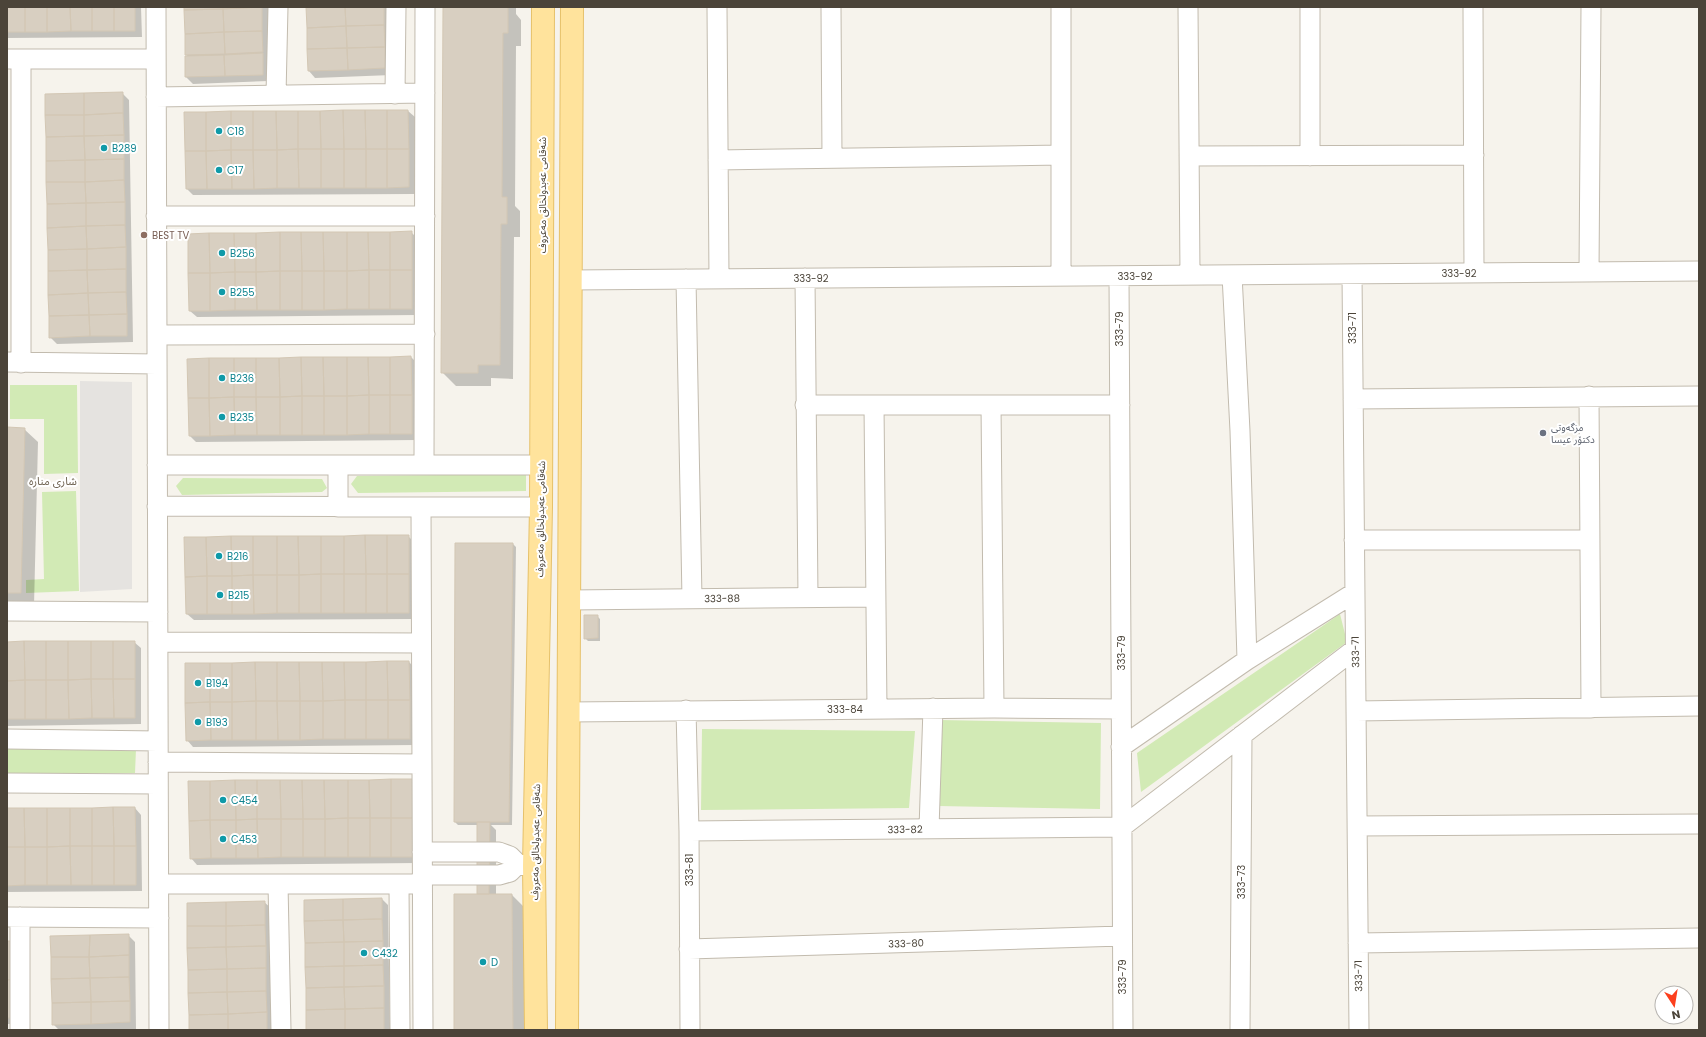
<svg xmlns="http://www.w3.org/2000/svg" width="1706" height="1037" font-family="Poppins,'Noto Sans Arabic',sans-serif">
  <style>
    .green { fill: #d2eab5 }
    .parking { fill: #e5e3e0 }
    .shadow { fill: #0003 }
    .building { fill: #d8cfc1; stroke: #d3c7b4 }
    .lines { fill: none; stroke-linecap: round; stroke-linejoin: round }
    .minor-casing { stroke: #c2bbae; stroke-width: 21 }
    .major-casing { stroke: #e6c16a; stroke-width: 24 }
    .minor { stroke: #fff; stroke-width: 19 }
    .major { stroke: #ffe39c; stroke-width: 22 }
    .culture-dot { fill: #0f9aa8; stroke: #fff; stroke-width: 1.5 }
    .education-dot { fill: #8d6e63; stroke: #fff; stroke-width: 1.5 }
    .worship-dot { fill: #6b7280; stroke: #fff; stroke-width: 1.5 }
    .labels { text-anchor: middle; stroke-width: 4; stroke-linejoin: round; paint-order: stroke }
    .culture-label { font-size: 10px; fill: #0d838f; stroke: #fff; text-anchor: start }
    .street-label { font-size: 10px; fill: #4b4439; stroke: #fff }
    .education-label { font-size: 10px; fill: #785e54; stroke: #fff; text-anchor: start }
    .worship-label { font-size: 10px; fill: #5b616d; stroke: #fff; text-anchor: start }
    .neighbourhood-label { font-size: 11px; fill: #6e6250; stroke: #fff }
  </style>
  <rect width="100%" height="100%" fill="#f6f3ec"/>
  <path class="green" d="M10 385H77L78 473 44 474V419H10Z
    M526 474V491L358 493 351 484 357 476Z
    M183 478 322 479 327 488 322 492 182 495 176 486Z
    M76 491 79 591 26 593V580L44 579 42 492Z
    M1340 614 1347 642 1141 792 1137 753Z
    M940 720 1101 723 1100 809 938 806Z
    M702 729 915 731 909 808 701 810Z
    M7 749H136L135 773 7 774Z"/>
  <path class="parking" d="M80 381 132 382V589L80 592Z"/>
  <path class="shadow" d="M7 7H141L142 37 7 38Z
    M185 7H268L269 59H267L269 61V81L193 84 186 77V57H189L186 55Z
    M307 7H390L392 75 315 78 309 71Z
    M444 7H516V14L521 20V46H516L515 206 520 211V237H514L513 379 491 378V386H456L442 372Z
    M122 93 129 100 133 342 57 344 50 337Z
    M408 111 415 117V194L193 195 187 189 185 113Z
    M411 232 418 239V315L197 317 190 311Z
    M411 357 418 364V440L196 442 190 436Z
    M7 428 24 429 38 442 34 606 7 605Z
    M408 536 415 543V619L194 620 187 614Z
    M513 544 516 547 512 825H491L496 830V895H512L525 908 526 1030H455L479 895 478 825H458L455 822Z
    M597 616 600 619V641H588L585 638Z
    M134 642 141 648V724L7 726V643Z
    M409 662 416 669V745L193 747 187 740Z
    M412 780 419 863 197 865 191 858Z
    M135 808 141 815 142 891 7 892V809Z
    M382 899 388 905 390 1030H307Z
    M264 902 271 908 273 1030H190Z
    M128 935 135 942 136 1029 59 1030 53 1024Z
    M7 942 23 1024H7Z"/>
  <path class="building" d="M7 7H25V32H7Z
    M25 7H47V32H25Z
    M47 7H70L71 31 47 32Z
    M70 7H92V31H71Z
    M92 7H114V31H92Z
    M114 7H135V31H114Z
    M184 7H223V9L184 10Z
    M223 7H262L223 9Z
    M262 7V31L224 32 223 9Z
    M306 7H345L346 26 307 28Z
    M345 7H384V25L346 26Z
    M443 7H508V33H503L502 197H507V224H501L500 365H478V373H441Z
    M223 9 224 32 185 34 184 10Z
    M384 25 385 47 347 48 346 26Z
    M346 26 347 48 307 49V28Z
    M262 31 263 52 225 54 224 32Z
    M224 32 225 54 185 55V34Z
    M385 47V68L348 70 347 48Z
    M347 48 348 70 308 71 307 49Z
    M263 53V75L225 76 224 55Z
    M224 55 225 76 185 77V56Z
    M123 92V113L84 115V93Z
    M84 93V115H45V94Z
    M343 110 344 149H321L320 111Z
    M343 110H365L366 149H344Z
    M365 110H387V149H366Z
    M387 110H408L409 149H387Z
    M231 111V150L206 151V112Z
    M231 111H253V150H231Z
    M253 111H276L277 150H253Z
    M276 111H298V149L277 150Z
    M298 111H320L321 149H298Z
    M184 112H206V151H185Z
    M116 113H123L124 135 84 136V115Z
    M45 115H84V136L46 137Z
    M124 135V159L85 160 84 136Z
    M84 136 85 160 46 161V137Z
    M298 149 299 188H277V150Z
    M298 149H321V188H299Z
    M321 149H344V188H321Z
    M344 149H366V188H344Z
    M366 149H387V188H366Z
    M387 149H409V187L387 188Z
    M231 150H253L254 189H232Z
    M231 150 232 189H207L206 151Z
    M253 150H277V188L254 189Z
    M185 151H206L207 189H186Z
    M124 159V180L85 182V160Z
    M85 160V182H46V161Z
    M124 180 125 202 86 203 85 182Z
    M46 182H85L86 203 47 204Z
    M125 202V225L86 226V203Z
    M86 203V226L47 228V204Z
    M125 225 126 247 87 249 86 226Z
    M86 226 87 249 48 250 47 228Z
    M412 231V270H390V232Z
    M280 232V271L256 272V233Z
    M280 232H301L302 271H280Z
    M301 232H323L324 271H302Z
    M323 232H347V271H324Z
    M347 232H368L369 270 347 271Z
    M368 232H390V270H369Z
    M209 233 210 273H188V234Z
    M209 233H234L235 272 210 273Z
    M234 233H256V272H235Z
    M126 247V269L87 270V249Z
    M87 249V270L48 271V250Z
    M126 269V292L88 293 87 270Z
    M87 270 88 293 48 295V271Z
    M369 270H390V309H369Z
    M369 270V309H347V271Z
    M390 270H412V309H390Z
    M280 271H302V310H280Z
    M280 271V310H257L256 272Z
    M302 271H324V310H302Z
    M324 271H347V309L324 310Z
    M235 272H256L257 310H235Z
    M235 272V310L210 311V273Z
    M188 273H210V311H189Z
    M126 292 127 314 89 315 88 293Z
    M88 293 89 315 49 316 48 295Z
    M127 314V336H90L89 315Z
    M89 315 90 336 49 338V316Z
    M411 356 412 395H390V357Z
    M301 357 302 396 280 397 279 358Z
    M301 357H323L324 396H302Z
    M323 357H347V396H324Z
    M347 357H368L369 395 347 396Z
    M368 357H390V395H369Z
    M209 358V398H188L187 359Z
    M209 358H234V397L209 398Z
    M234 358H256V397H234Z
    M256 358H279L280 397H256Z
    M369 395H390V434H369Z
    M369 395V434L347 435V396Z
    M390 395H412V434H390Z
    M302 396V435H280V397Z
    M302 396H324V435H302Z
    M324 396H347V435H324Z
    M234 397H256L257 435H235Z
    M234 397 235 435 210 436 209 398Z
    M256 397H280V435H257Z
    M188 398H209L210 436H189Z
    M7 427 25 428 21 593H7Z
    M365 535 366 574H344V536Z
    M365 535H387V574H366Z
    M387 535H409V574H387Z
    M231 536 232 576H207L206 537Z
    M231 536H253V575L232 576Z
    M253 536H277V575H253Z
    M277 536H298L299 575H277Z
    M298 536H321V574L299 575Z
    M321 536H344V574H321Z
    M184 537H206L207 576 185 577Z
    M455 543H513L509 822H454Z
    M321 574H344V613H321Z
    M321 574V613H299V575Z
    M344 574H366V613H344Z
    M366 574H387V613H366Z
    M387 574H409V613H387Z
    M253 575H277V613L254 614Z
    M253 575 254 614H232V576Z
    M277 575H299V613H277Z
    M207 576H232V614H207Z
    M207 576V614H186L185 577Z
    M584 615H598V638L584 639Z
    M24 641 25 680 7 681V642Z
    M24 641H46V680H25Z
    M46 641H68V680H46Z
    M68 641H91V679L68 680Z
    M91 641H113V679H91Z
    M113 641H135V679H113Z
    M387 661 388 700H366V662Z
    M387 661H409L410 700H388Z
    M255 662 256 701 232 702V663Z
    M255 662H277V701H256Z
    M277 662H299L300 701H277Z
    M299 662H322L323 701H300Z
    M322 662H344L345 700 323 701Z
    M344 662H366V700H345Z
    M185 663H210V702L185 703Z
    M210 663H232V702H210Z
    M91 679H113L114 718H92Z
    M91 679 92 718 69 719 68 680Z
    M113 679H135V718H114Z
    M25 680H46V719H25Z
    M25 680V719H7V681Z
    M46 680H68L69 719H46Z
    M345 700H366V739H345Z
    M345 700V739H323V701Z
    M366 700H388V739H366Z
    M388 700H410V739H388Z
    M256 701H277L278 740H256Z
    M256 701V740H232V702Z
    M277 701H300V740H278Z
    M300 701H323V739L300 740Z
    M210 702H232V740H211Z
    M210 702 211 740 186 741 185 703Z
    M391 779V818H370L369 780Z
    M391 779H413V818H391Z
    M235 780 236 820H210V781Z
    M235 780H257V819L236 820Z
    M257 780H280L281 819H257Z
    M280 780H302L303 819H281Z
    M302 780H324L325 819H303Z
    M324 780H348V818L325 819Z
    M348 780H369L370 818H348Z
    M188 781H210V820L189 821Z
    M113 807 114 846H92V808Z
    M113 807H135L136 846H114Z
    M7 808H24L25 847H7Z
    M24 808H47V847H25Z
    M47 808H70V846L47 847Z
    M70 808H92V846H70Z
    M348 818H370V857H348Z
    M348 818V857H325V819Z
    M370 818H391V857H370Z
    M391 818H413V857H391Z
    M257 819H281V857L258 858Z
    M257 819 258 858H236V820Z
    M281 819H303V857H281Z
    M303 819H325V857H303Z
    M210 820H236V858H211Z
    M210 820 211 858 190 859 189 821Z
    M477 822H490L489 894H477Z
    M70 846H92V885H71Z
    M70 846 71 885H47V847Z
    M92 846H114V885H92Z
    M114 846H136V885H114Z
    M7 847H25V885L7 886Z
    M25 847H47V885H25Z
    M454 894H512L513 1030H454Z
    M382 898V919L343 920V899Z
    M343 899V920L304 921V900Z
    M265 901V925L226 926V902Z
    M226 902V926H187V903Z
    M375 919H382L383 941 344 942 343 920Z
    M343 920 344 942 305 943 304 921Z
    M265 925 266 946 226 947V926Z
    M187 926H226V947L187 948Z
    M129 934V955L89 957 90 935Z
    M90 935 89 957H51L50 936Z
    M7 941H17V979L7 980Z
    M383 941V965L344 966V942Z
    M344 942V966L305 967V943Z
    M258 946H266V968L227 969 226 947Z
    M226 947 227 969 188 970 187 948Z
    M129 955V977L90 978 89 957Z
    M51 957H89L90 978 51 979Z
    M383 965 384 986 344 987V966Z
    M344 966V987L306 988 305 967Z
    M266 968V991L227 992V969Z
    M227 969V992L188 993V970Z
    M129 977 130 1001 91 1002 90 978Z
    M90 978 91 1002 52 1003 51 979Z
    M17 979V1018H7V980Z
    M376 986H384V1008L345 1009 344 987Z
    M344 987 345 1009 306 1010V988Z
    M266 991 267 1012 228 1014 227 992Z
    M227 992 228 1014 189 1015 188 993Z
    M130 1001V1022L91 1024V1002Z
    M91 1002V1024L52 1025V1003Z
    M384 1008V1030H345V1009Z
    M345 1009V1030H306V1010Z
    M267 1012V1030H228V1014Z
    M228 1014V1030H189V1015Z"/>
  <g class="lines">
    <g class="minor-casing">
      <path id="minor" d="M156 7 159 1030
        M717 7 719 279
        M831 7 832 158
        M1188 7 1190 275
        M1310 7V156
        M1473 7 1474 273
        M7 59H156
        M395 94 396 7
        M276 95 278 7
        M156 97 425 93
        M1189 156 1474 155
        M718 160 1061 155
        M156 216H425
        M1589 272 1591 7
        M1352 274 1359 1030
        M1232 275 1240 431 1247 660
        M1061 276V7
        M1119 276 1123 1030
        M805 278 808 597
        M686 279 692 599
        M570 280 1699 271
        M157 335 425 334
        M7 362 157 364
        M21 363V59
        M1589 396 1591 708
        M1353 399 1699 396
        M805 405H1120
        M874 405 877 709
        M991 405 994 708
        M157 465H541
        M424 465 425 7
        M157 506 541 507
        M338 507V465
        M421 507 423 1030
        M1354 540H1590
        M569 600 876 597
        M7 611 158 612
        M158 642 421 643
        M686 710 689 831 690 1030
        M1356 711 1699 706
        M568 712 994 708 1121 709
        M7 739 158 741
        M1121 747 1247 660 1354 593
        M158 762 421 764
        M7 783 158 784
        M1357 826 1699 824
        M929 829 933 708
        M689 831 1122 827 1355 649
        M422 852H499L510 856 518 864 534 866
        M422 875H499L510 872 518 864
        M159 884H422
        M278 884 281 1030
        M399 884 400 1030
        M7 917 159 918
        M20 917V1030
        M1358 943 1699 938
        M689 949 1122 936
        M1240 1030 1242 735"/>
    </g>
    <g class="major-casing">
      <path id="major" d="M536 1030 534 866 541 507 543 7
        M567 1030 572 7"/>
    </g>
    <use href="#minor" class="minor"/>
    <use href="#major" class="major"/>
  </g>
  <g class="culture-dot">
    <circle cx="219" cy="131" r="4"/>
    <circle cx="104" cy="148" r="4"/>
    <circle cx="219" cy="170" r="4"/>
    <circle cx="222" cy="253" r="4"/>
    <circle cx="222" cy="292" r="4"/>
    <circle cx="222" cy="378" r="4"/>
    <circle cx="222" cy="417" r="4"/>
    <circle cx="219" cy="556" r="4"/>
    <circle cx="220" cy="595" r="4"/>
    <circle cx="198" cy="683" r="4"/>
    <circle cx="198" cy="722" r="4"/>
    <circle cx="223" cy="800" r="4"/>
    <circle cx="223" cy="839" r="4"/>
    <circle cx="364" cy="953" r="4"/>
    <circle cx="483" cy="962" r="4"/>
  </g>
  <circle class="education-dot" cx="144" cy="235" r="4"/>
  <circle class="worship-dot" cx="1543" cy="433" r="4"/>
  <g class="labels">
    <g class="culture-label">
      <text x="227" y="135">C18</text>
      <text x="112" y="152">B289</text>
      <text x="227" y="174">C17</text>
      <text x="230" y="257">B256</text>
      <text x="230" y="296">B255</text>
      <text x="230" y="382">B236</text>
      <text x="230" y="421">B235</text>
      <text x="227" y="560">B216</text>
      <text x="228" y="599">B215</text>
      <text x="206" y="687">B194</text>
      <text x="206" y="726">B193</text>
      <text x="231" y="804">C454</text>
      <text x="231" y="843">C453</text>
      <text x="372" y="957">C432</text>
      <text x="491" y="966">D</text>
    </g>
    <g class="street-label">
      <text transform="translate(542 195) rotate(-90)" y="4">شەقامی عەبدولخالق مەعروف</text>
      <text x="1459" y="277">333-92</text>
      <text x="1135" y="280">333-92</text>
      <text x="811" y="282">333-92</text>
      <text transform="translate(1352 328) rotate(-90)" y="4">333-71</text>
      <text transform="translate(1119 329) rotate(-90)" y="4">333-79</text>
      <text transform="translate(540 519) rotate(-89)" y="4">شەقامی عەبدولخالق مەعروف</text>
      <text transform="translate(722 598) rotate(-1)" y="4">333-88</text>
      <text transform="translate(1355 652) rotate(-91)" y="4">333-71</text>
      <text transform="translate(1121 653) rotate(-90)" y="4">333-79</text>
      <text x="845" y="713">333-84</text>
      <text transform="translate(905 829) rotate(-1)" y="4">333-82</text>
      <text transform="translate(535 842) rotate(-89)" y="4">شەقامی عەبدولخالق مەعروف</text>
      <text transform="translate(689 870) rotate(-90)" y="4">333-81</text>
      <text transform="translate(1241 882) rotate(-90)" y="4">333-73</text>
      <text transform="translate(906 943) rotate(-2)" y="4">333-80</text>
      <text transform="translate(1358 976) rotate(-91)" y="4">333-71</text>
      <text transform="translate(1122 977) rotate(-90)" y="4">333-79</text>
    </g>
    <g class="education-label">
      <text x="152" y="239">BEST TV</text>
    </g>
    <g class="worship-label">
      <text x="1551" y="431">مزگەوتی<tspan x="1551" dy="12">دکتۆر عیسا</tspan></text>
    </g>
    <g class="neighbourhood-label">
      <text x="53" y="485">شاری منارە</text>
    </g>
  </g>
  <rect width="1706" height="1037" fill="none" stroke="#4b4439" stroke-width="16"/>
  <g transform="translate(1674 1005) rotate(168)"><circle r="19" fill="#ffffff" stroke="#b7b4b0"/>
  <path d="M0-3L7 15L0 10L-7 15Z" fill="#fc3f1d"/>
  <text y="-6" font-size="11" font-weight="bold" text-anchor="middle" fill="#4b4439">N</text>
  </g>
</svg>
